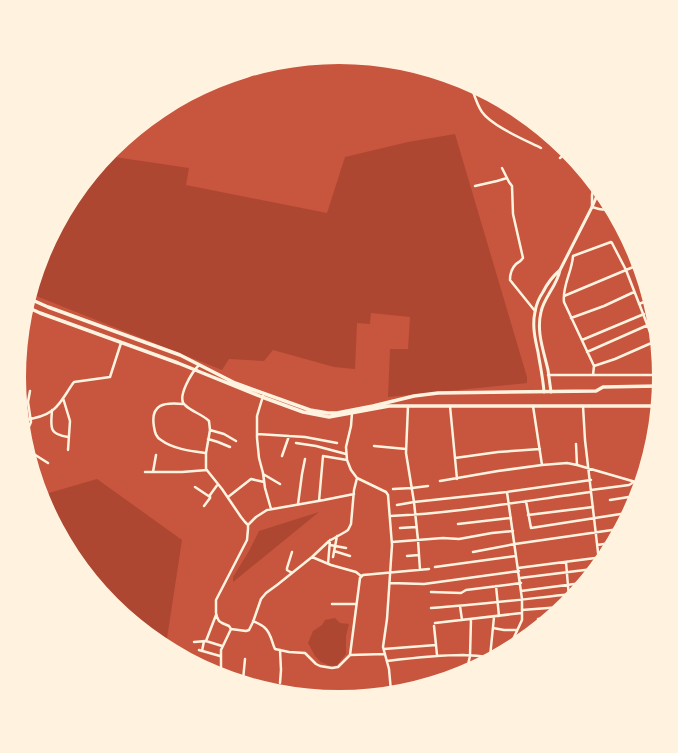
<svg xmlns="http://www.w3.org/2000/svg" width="678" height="753" font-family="Overpass,sans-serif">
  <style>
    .green { fill: #ae4732 }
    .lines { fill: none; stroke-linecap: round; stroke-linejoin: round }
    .minor { stroke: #fff3e0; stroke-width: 2.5 }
    .tertiary { stroke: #fff3e0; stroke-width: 3 }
    .primary { stroke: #fff3e0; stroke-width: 3.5 }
  </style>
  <rect width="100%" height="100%" fill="#c8553d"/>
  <path class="green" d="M455 134 527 377V383L388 397 390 349H408L410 317 371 313 370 324 357 323 355 369 334 367 273 350 264 361 229 359 222 370 31 294 43 254 73 199 108 156 189 168 186 185 327 213 345 157 408 142Z
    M97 479 182 540 166 645 161 642 113 603 73 554 43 499 42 495Z
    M319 512 233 582V577L249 551 259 531Z
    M335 618 340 623 349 624 346 636V654L337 665 333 666 328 665 321 662 315 656 308 643 313 631 322 625 325 620Z"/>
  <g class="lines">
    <path class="minor" d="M471 86C474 94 477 105 482 112 492 126 525 140 541 148
      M560 158 567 152
      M502 168 509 182 512 186 513 214 523 258C521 261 519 262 516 264 512 268 510 274 510 280L535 311
      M594 185 592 195V207C599 209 603 211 610 208
      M475 186 497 181 507 178
      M564 296 638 265
      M639 304 649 300
      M571 318 604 306 634 292
      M582 340 644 314
      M654 342 626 270 612 243 611 242 573 256C572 272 562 286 564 302L594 366 615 359 656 341
      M587 352 648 325
      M199 365C192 372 176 398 185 405 192 412 202 414 209 421L210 430 206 453V469L222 489 241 517 245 522 248 525V529L247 540 216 600V613L217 617 219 621 222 623 229 626 231 629 221 650V673
      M548 375H659
      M593 375 594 366
      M263 396 257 416V438L259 458 263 473 265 488 271 509
      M63 398 70 421 68 450
      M183 404C164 402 150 404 154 427 155 433 156 437 161 440 173 449 191 451 206 453
      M408 406 406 453 414 502 418 540 420 570
      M450 406 457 479
      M533 406 542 465
      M583 406 585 440 599 561
      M52 410C51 427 48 434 68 437
      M352 413 351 426 346 447 347 460 351 470 357 478 386 492 388 495 392 545 387 619 383 647 389 669 391 691
      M23 420C33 419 45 416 53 410 62 403 67 391 74 382L110 377 121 343
      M210 430 224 434 236 441
      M257 434 305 437 337 443
      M208 439 218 442 230 447
      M26 442 28 435V429L31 422 28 402 30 391
      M296 443 316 446 346 454
      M576 444 577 465
      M374 446 406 449
      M29 451 48 463
      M282 456 289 436
      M455 458 498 452 540 449
      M145 472H182L207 470
      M153 472 156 455
      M263 474 280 484
      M440 481 498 471 542 465 567 463 577 465 639 483
      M195 487 210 497
      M393 489 412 488 428 486
      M591 490 629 485 634 482
      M507 492 522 599V620L510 646
      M228 497 251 479 264 482
      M610 500 635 496
      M319 501 323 456 347 460
      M526 501 531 528 627 513
      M414 502 507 492 591 480
      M298 504 302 474 305 459
      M397 505 414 502
      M204 506 210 498V495L218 484
      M528 515 593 507
      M390 516C457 513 524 501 591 492
      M458 524 511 518
      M248 525 256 517 267 510 324 500 354 494
      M400 528 416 527
      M392 542 443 538 459 539 492 533 513 531
      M330 545 346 548
      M597 545 611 543
      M334 551 350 556
      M292 552 287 568V570L292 573
      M473 552 515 544 619 529
      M407 556 419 555
      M312 557 331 565 356 572 361 576
      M333 557 337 536
      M566 562 569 598
      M328 564 330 540
      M435 567 516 556
      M518 568 603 557
      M520 578 593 569
      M390 583 424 584 519 571
      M496 586 499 616
      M521 591 582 583
      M431 592 461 593 466 590 521 583
      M332 604H356
      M460 606 462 620
      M431 608C478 605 525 599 572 594
      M522 610 561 607
      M538 619 547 618
      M253 621C257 623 262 625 265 628 271 633 272 643 275 649L289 652 305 653 316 664 320 666 332 668 338 667 350 655
      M435 623 522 613
      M493 628 504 630H517
      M231 629 246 631 249 630 253 622 261 599 266 593 277 585 312 557 329 541 345 532 348 530 351 524 354 490 357 478
      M206 641 216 615
      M194 642 206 641 222 646
      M436 645 437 655
      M384 649 436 645 434 626
      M199 650 220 656
      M280 650 281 670 280 683
      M202 651 204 641
      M385 654 350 655 360 578 363 575 429 569
      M490 657 494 617
      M387 661C412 658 437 655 463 655 471 656 480 655 488 658
      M467 669 470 656 471 619
      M243 680 245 659"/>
    <path class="tertiary" d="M451 78 460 82 466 83
      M544 392C543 378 540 365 538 352 535 339 532 325 535 312 536 305 539 298 543 292 547 284 553 276 560 270
      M551 392C550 385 549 377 548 370 544 352 536 332 541 312 544 297 557 286 560 270L592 207 599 191"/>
    <path class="primary" d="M30 299 48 307 180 355 235 383 310 410 328 413H337L373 406 414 396 438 393 596 391 603 387 658 386
      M27 307 40 313 178 363 262 397 303 412 329 417 389 406H656"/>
  </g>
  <path d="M0 0H678V753H0ZM26 377a313 313 0 1 1 626 0a313 313 0 1 1-626 0Z" fill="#fff3e0" fill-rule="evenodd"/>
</svg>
